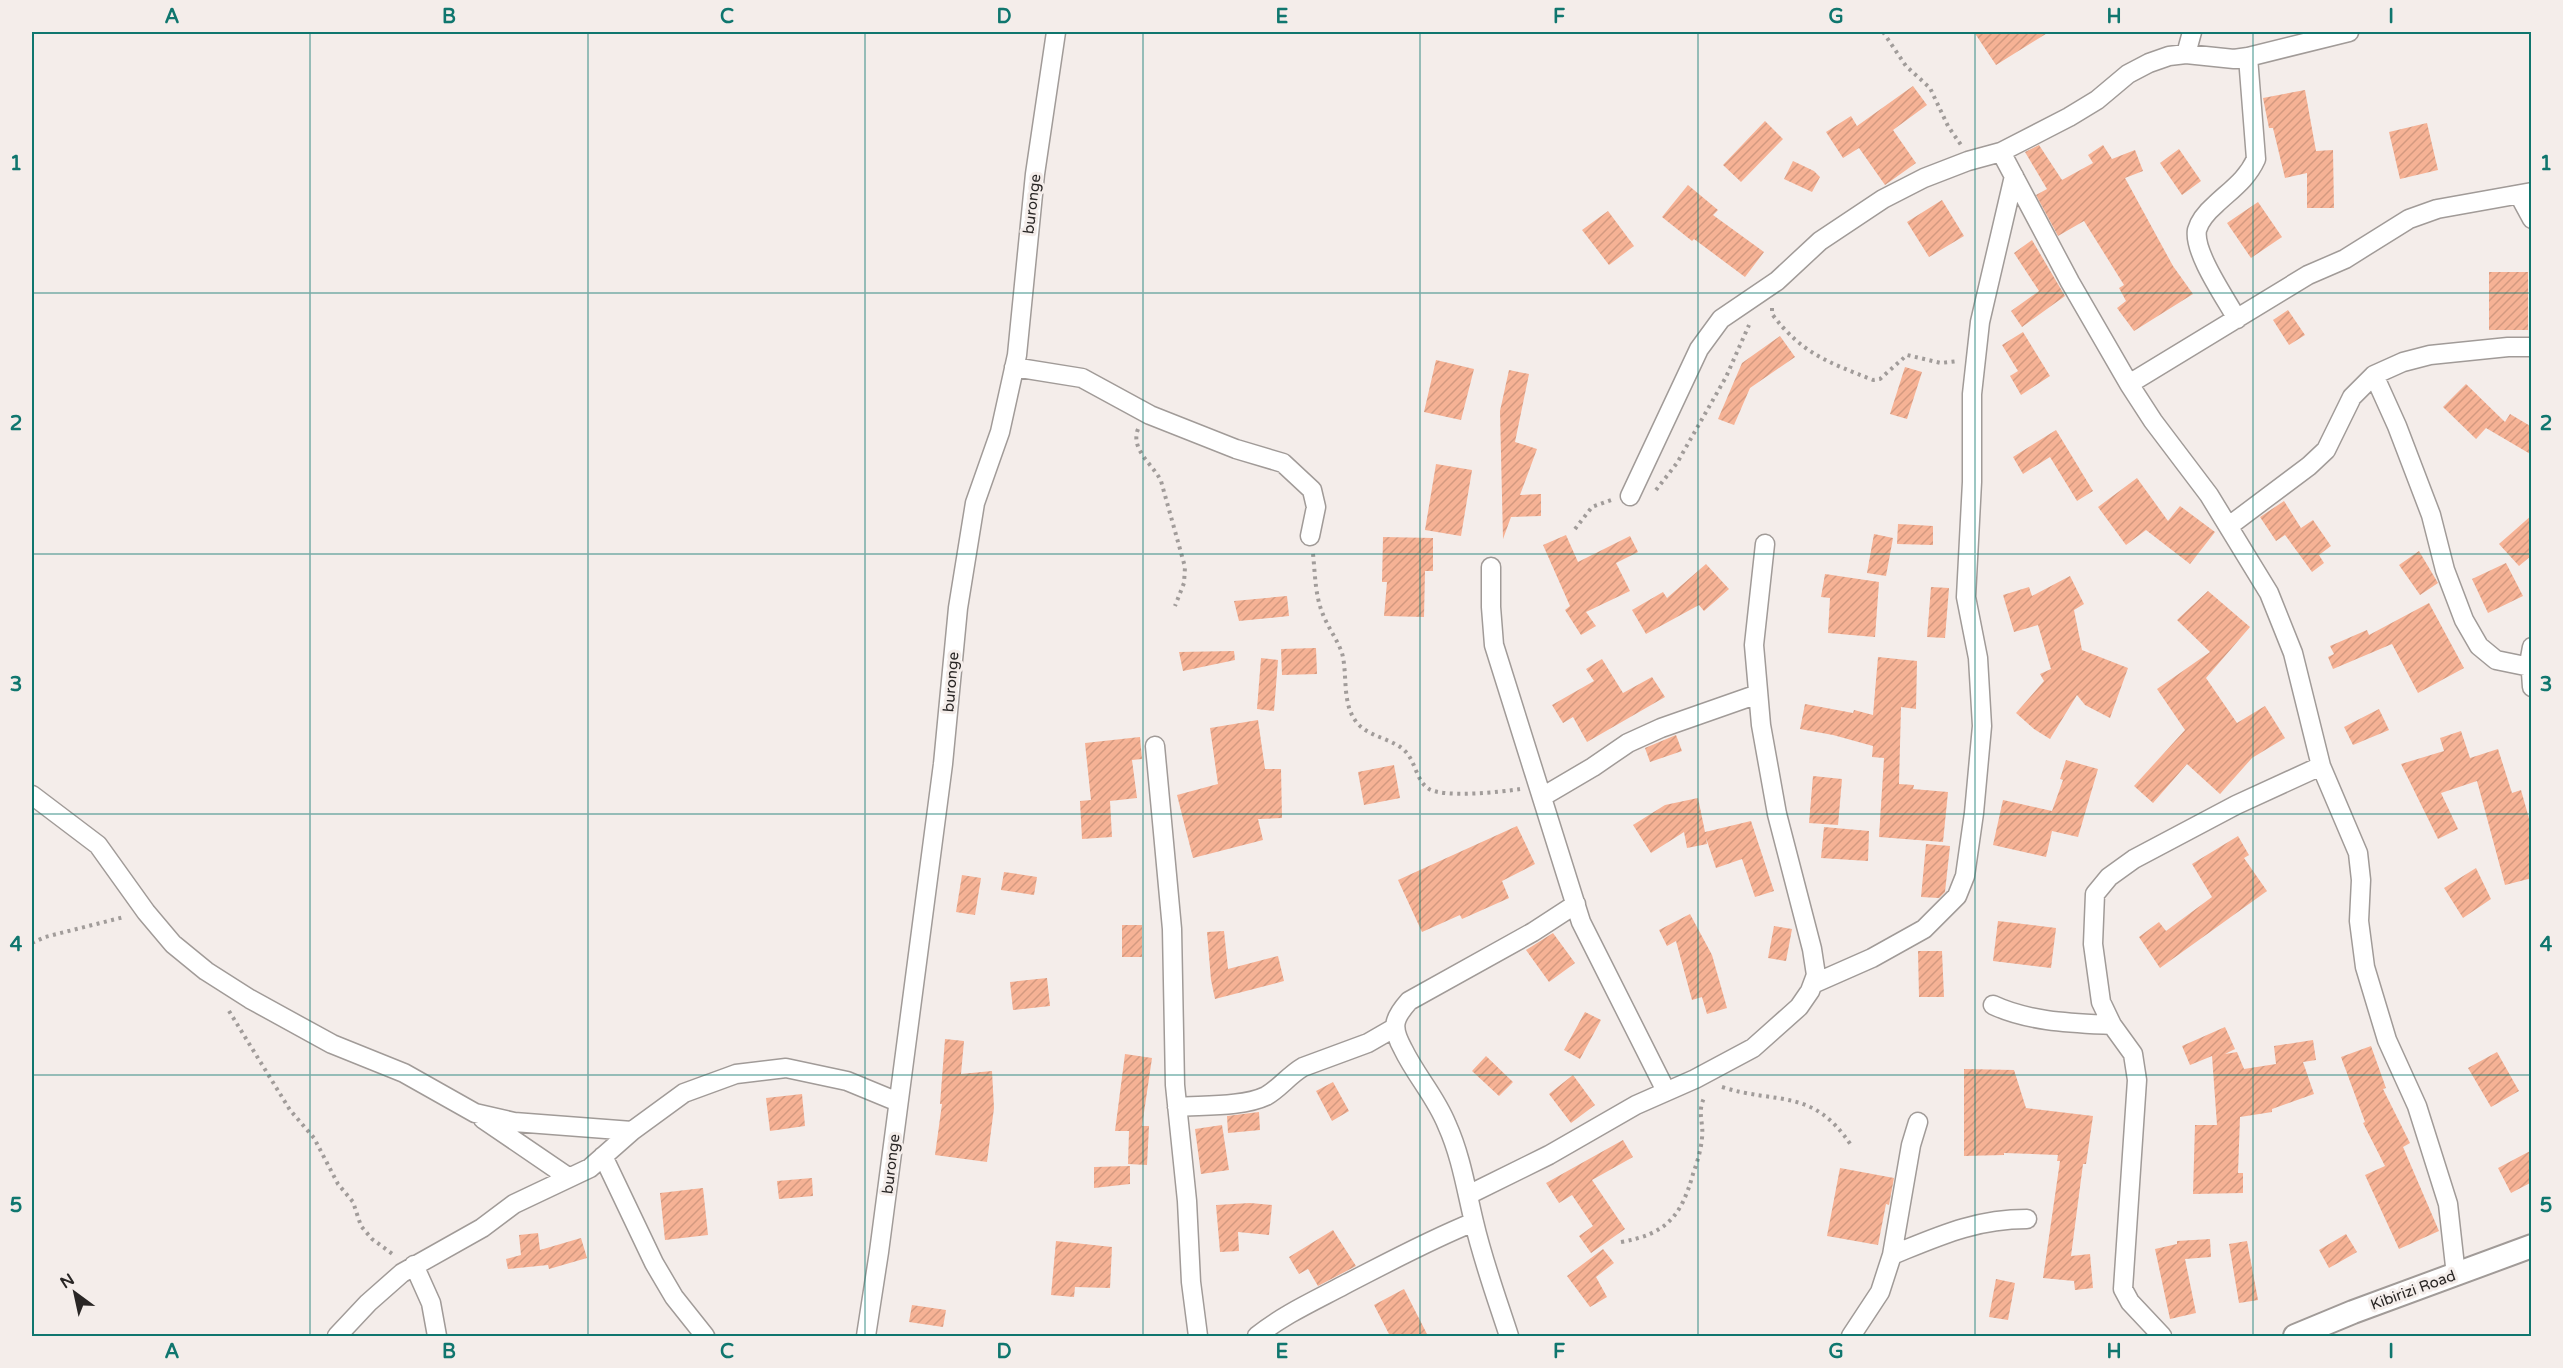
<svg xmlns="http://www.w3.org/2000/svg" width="2563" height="1368" font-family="'Varela Round',sans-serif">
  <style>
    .building { fill: url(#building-hatch) }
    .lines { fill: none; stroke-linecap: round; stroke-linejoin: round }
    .minor-casing { stroke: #a19b98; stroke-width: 21 }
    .tertiary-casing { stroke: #a19b98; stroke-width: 26 }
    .path { stroke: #a19c9a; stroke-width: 4; stroke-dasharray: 3 4.5; stroke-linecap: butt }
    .minor { stroke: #fff; stroke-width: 18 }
    .tertiary { stroke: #fff; stroke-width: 22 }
    .grid { fill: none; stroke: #0f766e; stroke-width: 1.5; stroke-opacity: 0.55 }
    .labels { text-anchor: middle; stroke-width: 6; stroke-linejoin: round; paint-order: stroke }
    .street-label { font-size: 15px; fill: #292625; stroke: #f4edea }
    .neatline { fill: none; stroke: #0f766e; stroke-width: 2 }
    .grid-label { font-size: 20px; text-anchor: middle; font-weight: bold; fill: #0f766e }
  </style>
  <defs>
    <pattern id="building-hatch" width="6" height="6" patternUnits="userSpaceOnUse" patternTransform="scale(1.5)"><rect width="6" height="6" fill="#f6b295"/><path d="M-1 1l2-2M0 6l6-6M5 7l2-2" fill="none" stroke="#d39980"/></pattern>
  </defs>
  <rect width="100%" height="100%" fill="#f4edea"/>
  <path class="building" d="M1974 32H2049L1996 65Z
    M1913 86 1927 105 1893 130 1916 163 1885 185 1859 148 1843 158 1826 132 1851 116 1857 126Z
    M2305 90 2316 151 2333 150 2334 208H2307V173L2285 178 2273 128H2269L2263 98Z
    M1765 121 1783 139 1741 182 1723 165Z
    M2427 123 2438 170 2400 179 2389 132Z
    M2039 145 2062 180 2093 163 2088 155 2103 145 2112 159 2135 150 2143 171 2125 178 2173 266 2193 294 2134 331 2117 308 2126 301 2119 288 2124 285 2084 221 2058 236 2036 195 2047 189 2025 152Z
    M2179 149 2201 181 2182 195 2160 163Z
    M1793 161 1814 171 1820 177 1812 192 1784 179Z
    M1688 185 1718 210 1713 215 1764 252 1745 277 1694 239 1692 241 1662 217Z
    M1942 200 1964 236 1929 257 1907 222Z
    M2258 202 2282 237 2251 258 2227 223Z
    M1608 211 1634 246 1609 265 1582 230Z
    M2032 240 2065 296 2022 327 2011 311 2039 291 2014 253Z
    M2489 272H2528V330H2489Z
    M2288 310 2305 335 2289 345 2273 320Z
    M2023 332 2050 376 2021 395 2010 376 2018 371 2002 345Z
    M1780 336 1795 357 1750 388 1734 425 1718 419 1742 363Z
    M1436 360 1474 369 1461 420 1424 412Z
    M1905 367 1922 372 1907 419 1890 414Z
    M1509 370 1529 374 1515 442 1537 449 1520 495 1541 494V516L1511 517 1503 539 1500 411Z
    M2466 384 2505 422 2510 414 2532 427V455L2486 428 2476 439 2443 407Z
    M2056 430 2093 491 2077 501 2050 457 2023 474 2013 457Z
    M1436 464 1472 470 1461 536 1425 530Z
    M2137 478 2168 521 2180 506 2215 532 2190 564 2146 530 2126 545 2098 507Z
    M2284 501 2301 528 2313 520 2331 546 2319 555 2324 563 2312 572 2285 535 2276 541 2260 517Z
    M2532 515V555L2519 566 2499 544Z
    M1898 524 1933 526V545L1897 544Z
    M1874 534 1893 538 1886 576 1867 573Z
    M1566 535 1578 562 1630 536 1638 552 1616 563 1630 591 1586 612 1596 626 1581 635 1565 610 1570 606 1543 545Z
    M1383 537 1433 538V571H1425L1424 617 1384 616 1387 582H1382Z
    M2419 551 2438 583 2420 595 2399 565Z
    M2506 563 2523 596 2488 613 2472 579Z
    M1706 564 1729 589 1704 611 1699 605 1646 634 1632 610 1663 592 1667 598Z
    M1825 574 1879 582 1875 637 1828 633 1830 598 1821 597Z
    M2070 576 2084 604 2074 610 2082 650 2128 668 2110 718 2085 705 2077 695 2050 739 2034 729 2016 713 2044 681 2040 674 2051 669 2038 625 2014 632 2003 595 2029 587 2032 596Z
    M1931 587 1949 588 1945 638 1927 637Z
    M2208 591 2250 627 2206 678 2237 723 2265 706 2285 738 2252 758 2220 794 2187 764 2153 803 2134 786 2185 730 2157 689 2210 652 2177 620Z
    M1287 596 1289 616 1239 621 1234 601Z
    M2429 603 2464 668 2418 693 2392 644 2333 669 2328 657 2334 654 2330 646 2367 630 2369 635Z
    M1316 648 1317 674 1282 675 1281 649Z
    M1234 651 1235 660 1183 671 1179 652Z
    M1878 657 1917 661 1916 709 1901 707 1899 784 1914 785 1913 789 1948 792 1943 842 1879 837 1884 758 1872 757 1873 746 1833 735 1800 729 1805 704 1853 713 1854 710 1873 715Z
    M1261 658 1278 660 1274 711 1257 709Z
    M1602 659 1623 693 1652 677 1665 697 1587 742 1573 717 1563 723 1552 705 1594 681 1586 669Z
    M2379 709 2389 730 2353 745 2344 727Z
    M1258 720 1265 769H1281L1282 818 1258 819 1263 840 1193 858 1177 795 1218 784 1210 728Z
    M2461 731 2470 758 2498 749 2512 793 2521 790 2532 829V878L2505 885 2477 781 2441 793 2458 829 2438 839 2401 764 2444 751 2440 738Z
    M1676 735 1682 751 1650 762 1645 748Z
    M1140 737 1142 759 1132 760 1137 798 1110 801 1112 837 1082 839 1080 801 1091 800 1085 743Z
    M2066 760 2098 769 2078 837 2052 831 2046 857 1993 845 2003 800 2052 811 2063 780 2060 779Z
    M1394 765 1400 798 1364 805 1358 772Z
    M1813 776 1842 779 1838 825 1809 823Z
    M1698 798 1705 832 1751 821 1774 891 1755 897 1742 859 1716 868 1706 838 1707 844 1687 848 1684 832 1651 853 1633 825 1665 805Z
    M1517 826 1535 864 1502 881 1509 898 1462 919 1460 915 1422 932 1398 880Z
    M1824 827 1869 831 1868 861 1821 858Z
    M2238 836 2249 855 2244 858 2267 891 2160 968 2139 937 2159 922 2166 931 2212 897 2192 864Z
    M1926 844 1950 846 1945 892 1939 898 1921 897Z
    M2476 868 2491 899 2463 918 2444 888Z
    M1004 872 1037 877 1034 895 1001 890Z
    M962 875 981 878 975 915 956 912Z
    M1690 914 1712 955 1727 1008 1707 1014 1702 997 1692 1000 1676 941 1667 946 1659 930Z
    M1998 921 2056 928 2051 968 1993 961Z
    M1122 925H1142V957H1122Z
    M1774 926 1792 929 1786 961 1768 958Z
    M1224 931 1228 969 1278 956 1284 981 1215 999 1211 980 1207 932Z
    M1553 933 1575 963 1549 982 1526 950Z
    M1918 951H1942L1944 997H1919Z
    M1047 978 1050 1006 1013 1010 1010 982Z
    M1585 1012 1601 1020 1580 1059 1564 1050Z
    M2225 1027 2235 1049 2225 1054 2237 1052 2244 1069 2276 1064 2274 1046 2313 1040 2316 1060 2303 1062 2314 1094 2272 1109V1112L2240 1117 2238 1173H2243V1193L2193 1194 2195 1125H2217L2212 1056 2190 1065 2182 1046Z
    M945 1039 964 1041 961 1074 992 1071 994 1108 987 1162 935 1155 942 1104H940Z
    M2371 1046 2386 1088 2383 1089 2410 1143 2403 1147 2439 1231 2399 1249 2365 1175 2385 1166 2363 1123 2365 1122 2341 1057Z
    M2497 1052 2519 1091 2491 1107 2468 1068Z
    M1125 1054 1152 1058 1142 1126H1149L1147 1165 1128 1164 1129 1131H1115Z
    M1486 1056 1513 1082 1499 1096 1472 1071Z
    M1964 1069 2014 1070 2026 1108 2093 1116 2086 1164H2083L2071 1256 2090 1254 2093 1288 2075 1290 2074 1281 2043 1278 2060 1161H2057L2058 1155 2004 1153V1155L1964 1156Z
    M1573 1075 1595 1105 1571 1123 1549 1094Z
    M1333 1082 1349 1111 1332 1121 1316 1091Z
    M802 1094 805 1126 770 1131 766 1098Z
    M1259 1112 1260 1130 1228 1133 1227 1116Z
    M1222 1125 1229 1170 1201 1174 1195 1129Z
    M1623 1140 1633 1157 1592 1180 1625 1229 1591 1253 1579 1236 1593 1226 1572 1195 1559 1203 1546 1183Z
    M2532 1150V1182L2511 1193 2498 1168Z
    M1130 1166V1184L1094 1188V1167Z
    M1840 1168 1894 1178 1889 1205 1886 1204 1878 1245 1827 1236Z
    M812 1178 813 1196 779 1199 777 1181Z
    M703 1188 708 1235 665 1240 660 1193Z
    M1250 1203 1272 1205 1269 1235 1238 1232 1239 1251 1220 1252 1216 1205Z
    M1333 1230 1356 1266 1318 1286 1308 1269 1299 1274 1289 1257Z
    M538 1233 540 1250 581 1238 587 1258 549 1269 548 1265 508 1269 506 1259 521 1255 519 1235Z
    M2346 1234 2357 1252 2329 1268 2319 1250Z
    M2210 1239 2211 1257 2185 1259 2196 1313 2170 1319 2155 1249 2177 1244V1241Z
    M1056 1241 1112 1247 1110 1288 1075 1287 1074 1297 1051 1295Z
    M2247 1241 2258 1300 2239 1303 2229 1244Z
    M1603 1249 1614 1263 1596 1277 1607 1297 1590 1307 1567 1276Z
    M1996 1279 2015 1283 2008 1320 1989 1317Z
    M1404 1289 1428 1336H1390L1374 1305Z
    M912 1305 946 1310 943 1327 909 1322Z"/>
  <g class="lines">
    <g class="minor-casing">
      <path id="minor" d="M2186 54 2192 32
        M2001 152 2070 282 2129 384 2153 421 2209 495 2269 593 2293 653 2321 766 2358 853 2361 880 2359 921 2365 967 2387 1040 2417 1106 2448 1204 2456 1275
        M2519 195 2532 219
        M2237 319C2226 299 2193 252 2197 230 2200 219 2208 211 2216 204 2232 189 2247 179 2256 159L2248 57
        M1014 367 1082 378 1150 415 1236 449 1283 463 1312 490 1316 507 1310 536
        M2374 375 2397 426 2431 515 2445 570 2464 620 2479 646 2496 660 2530 667
        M2129 384 2308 275 2345 259 2409 219 2437 209 2532 192
        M1630 496 1699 349 1721 319 1777 281 1820 241 1883 199 1924 178 1968 161 2001 152 2069 117 2097 100 2128 74 2149 63 2169 56 2186 54 2234 59 2248 57 2349 32
        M2229 526 2309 466 2326 450 2352 397 2374 375 2403 362 2430 355 2508 347H2532
        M1491 567V607L1494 645 1581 922 1666 1091
        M2532 647 2530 658 2532 687
        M1155 746 1172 929 1175 1085 1187 1201 1191 1282 1198 1336
        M32 795 98 845 146 912 173 944 206 971 250 999 332 1044 404 1073 475 1113 514 1122 632 1131
        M1542 797 1593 767 1628 743 1661 728 1758 694
        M1813 984 1872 958 1924 929 1957 896 1965 876 1974 813 1982 726 1978 658 1966 597 1972 482V394L1980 322 2014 176
        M1993 1005C2029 1022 2073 1023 2112 1025
        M1177 1107C1203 1105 1243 1107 1266 1096 1279 1089 1289 1075 1303 1067L1368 1043 1394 1028
        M483 1119 568 1177
        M603 1156 654 1263 674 1297 705 1336
        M1468 1195 1549 1155 1636 1105 1695 1079 1753 1048 1799 1007 1810 991 1816 975 1812 949 1777 814 1761 725 1754 645 1765 544
        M1892 1255C1939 1236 1975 1219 2027 1219
        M414 1265 431 1303 437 1336
        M337 1336 368 1303 402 1273 482 1228 514 1204 590 1168 632 1131 684 1093 736 1074 786 1068 847 1081 898 1102
        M866 1336 879 1252 943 764 958 608 975 503 1000 432 1017 355 1035 174 1056 32
        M1257 1336C1283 1315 1314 1301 1344 1285 1387 1263 1429 1240 1474 1222
        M1509 1336C1497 1299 1483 1261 1474 1222 1466 1189 1461 1156 1447 1125 1436 1097 1416 1076 1403 1049 1391 1027 1393 1019 1409 1001L1533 932 1576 904
        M1851 1336 1880 1292 1892 1255 1911 1145 1918 1122
        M2162 1336 2130 1302 2123 1289 2137 1080 2133 1054 2112 1025 2101 1002 2093 944 2095 894 2109 877 2134 859 2236 805 2321 766"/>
    </g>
    <g class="tertiary-casing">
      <path id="tertiary" d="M2295 1336 2353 1312 2532 1246"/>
    </g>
    <path class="path" d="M1883 32 1906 66 1930 88 1948 126 1961 145
      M1772 308V314C1802 354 1828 362 1873 380L1880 379 1907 355 1941 363 1958 361
      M1138 429C1130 450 1153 464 1161 481L1185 567 1184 583 1175 606
      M1656 490 1677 463 1726 377 1749 325
      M1575 529 1592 507 1611 500
      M1313 554C1315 572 1315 594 1322 612 1327 626 1337 639 1342 653 1348 675 1341 705 1358 724 1370 737 1393 739 1405 751 1416 762 1416 781 1429 789 1445 798 1501 792 1520 789
      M32 943 45 937 124 917
      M229 1011 290 1110 314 1138 338 1184 353 1202 361 1226 372 1239 394 1255
      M1722 1087C1778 1105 1812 1087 1851 1145
      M1621 1242C1666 1234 1681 1217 1693 1174 1697 1163 1701 1150 1702 1138 1704 1123 1697 1113 1704 1098"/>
    <use href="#minor" class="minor"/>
    <use href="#tertiary" class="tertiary"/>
  </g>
  <path class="grid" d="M310 32V1336M588 32V1336M865 32V1336M1143 32V1336M1420 32V1336M1698 32V1336M1975 32V1336M2253 32V1336M32 293H2532M32 554H2532M32 814H2532M32 1075H2532"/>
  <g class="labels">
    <g class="street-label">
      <text transform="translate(1032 204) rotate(-83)" y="5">buronge</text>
      <text transform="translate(951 682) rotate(-85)" y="5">buronge</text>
      <text transform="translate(891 1164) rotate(-83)" y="5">buronge</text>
      <text transform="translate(2413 1290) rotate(-20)" y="5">Kibirizi Road</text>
    </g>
  </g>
  <rect width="2563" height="1368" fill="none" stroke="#f4edea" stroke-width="66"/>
  <g transform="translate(75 1293) rotate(327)" stroke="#f4edea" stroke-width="4.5" paint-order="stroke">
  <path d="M0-4.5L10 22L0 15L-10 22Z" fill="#292625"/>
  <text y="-9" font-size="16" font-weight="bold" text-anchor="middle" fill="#292625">N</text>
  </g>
  <rect x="33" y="33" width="2497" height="1302" class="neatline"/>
  <g class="grid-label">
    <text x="172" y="23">A</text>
    <text x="449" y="23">B</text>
    <text x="727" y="23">C</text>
    <text x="1004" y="23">D</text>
    <text x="1282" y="23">E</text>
    <text x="1559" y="23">F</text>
    <text x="1836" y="23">G</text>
    <text x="2114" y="23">H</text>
    <text x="2391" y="23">I</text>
    <text x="16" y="170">1</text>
    <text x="2546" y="170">1</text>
    <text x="16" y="430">2</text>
    <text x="2546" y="430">2</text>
    <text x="16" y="691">3</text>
    <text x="2546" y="691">3</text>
    <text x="16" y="951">4</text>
    <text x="2546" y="951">4</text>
    <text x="16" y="1212">5</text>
    <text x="2546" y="1212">5</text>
    <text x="172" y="1358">A</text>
    <text x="449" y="1358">B</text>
    <text x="727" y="1358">C</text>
    <text x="1004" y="1358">D</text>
    <text x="1282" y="1358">E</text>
    <text x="1559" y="1358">F</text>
    <text x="1836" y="1358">G</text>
    <text x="2114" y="1358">H</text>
    <text x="2391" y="1358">I</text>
  </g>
</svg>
